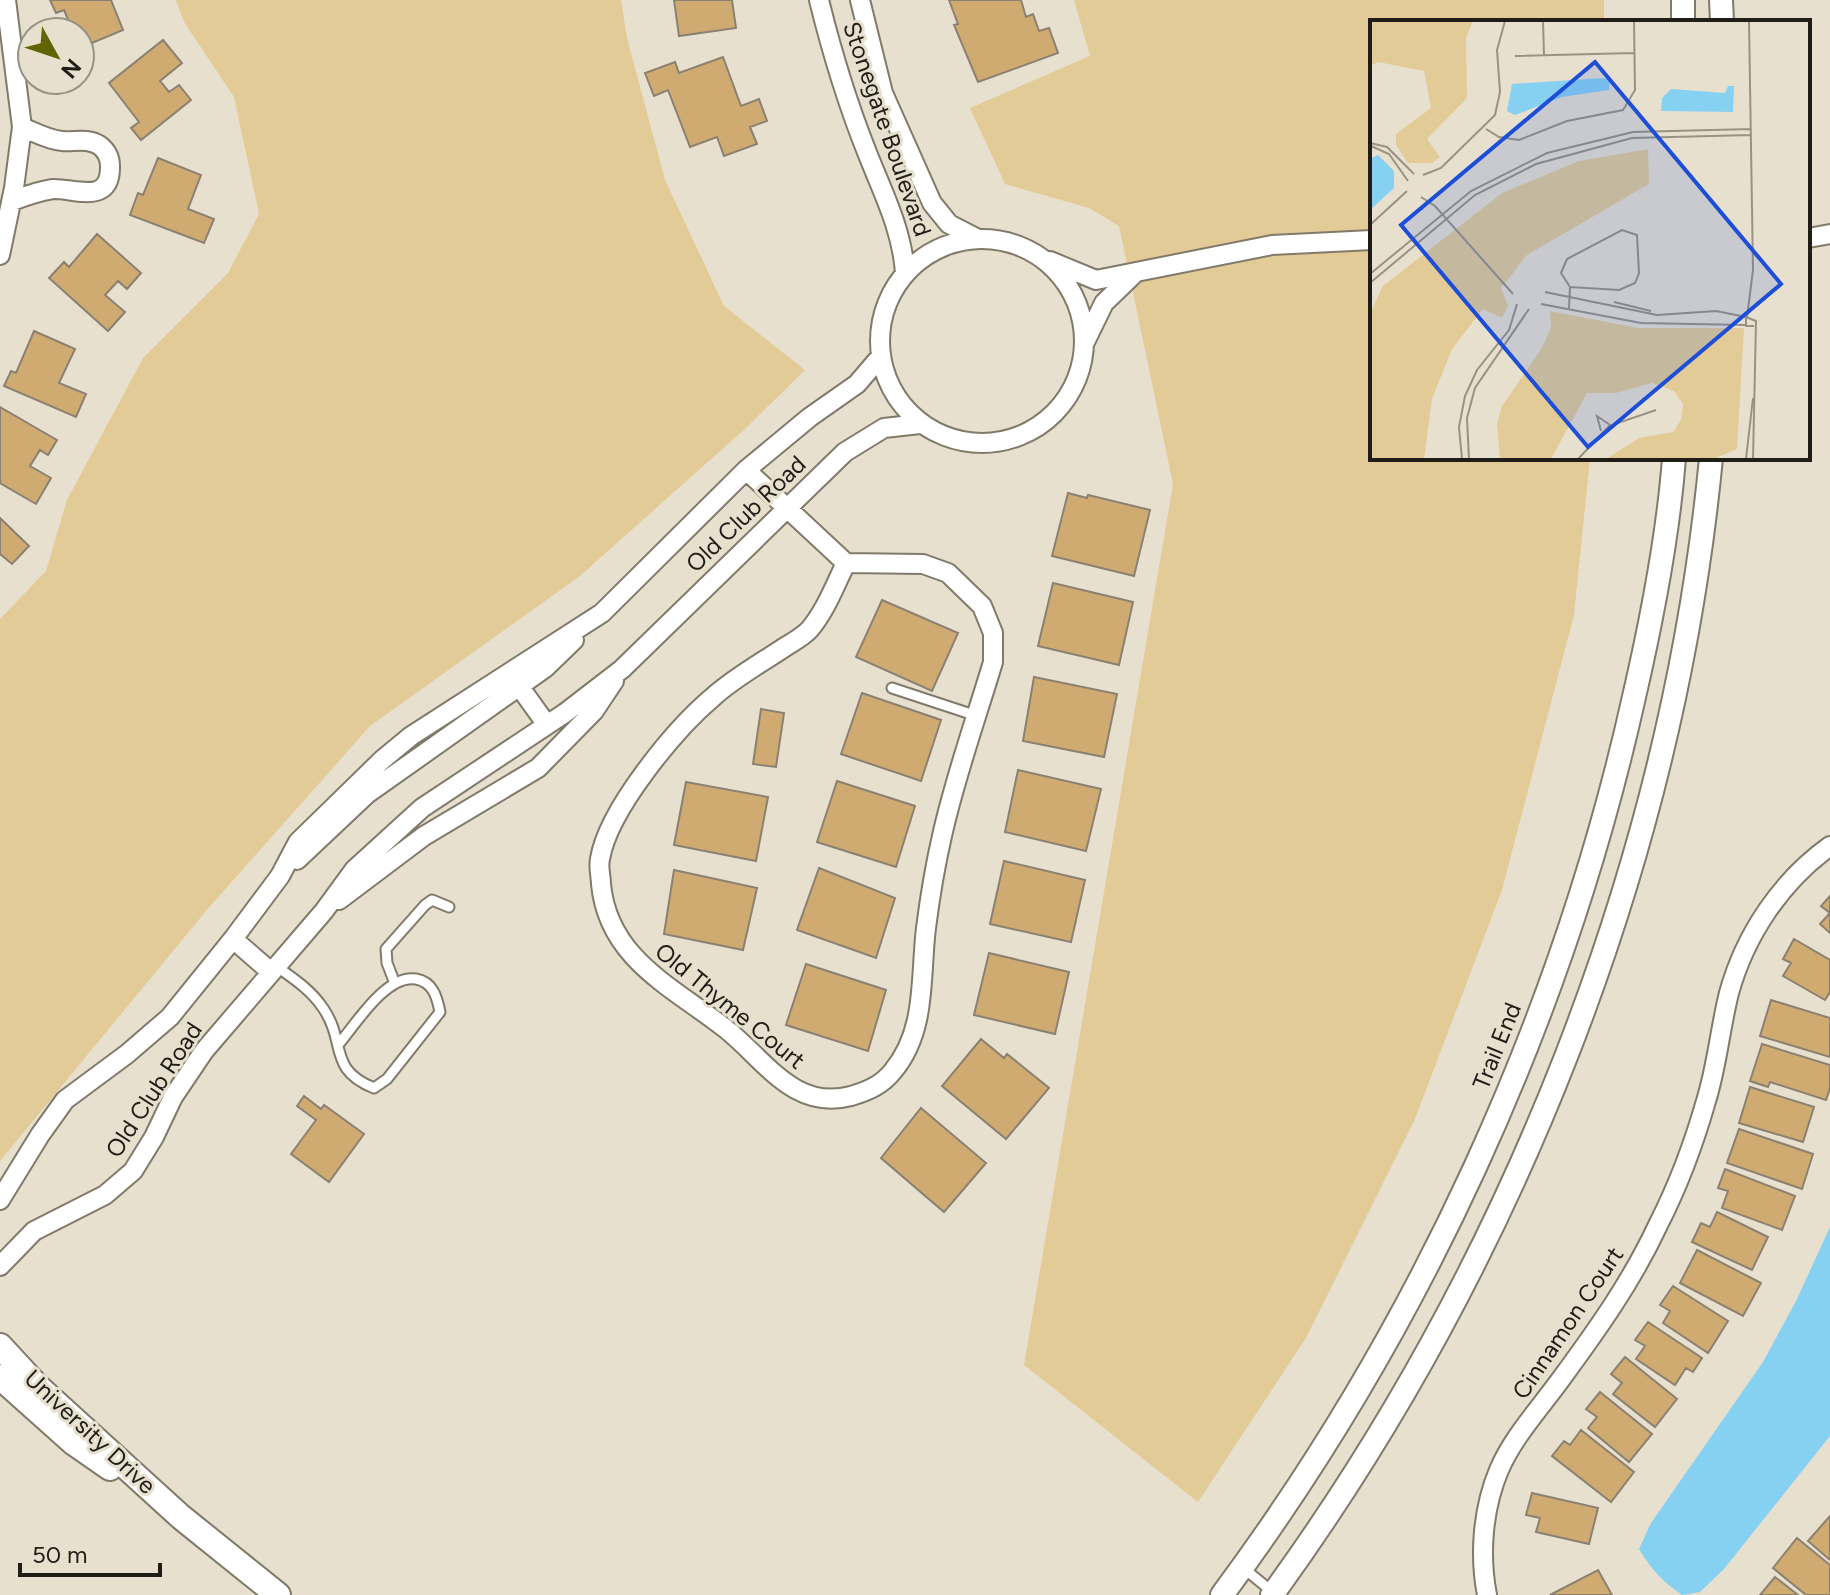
<svg xmlns="http://www.w3.org/2000/svg" width="1830" height="1595" font-family="Figtree,sans-serif">
  <style>
    .green { fill: #e2cb96 }
    .water { fill: #86d0f2 }
    .building { fill: #d0ab71; stroke: #8b8172; stroke-width: 2 }
    .lines { fill: none; stroke-linecap: round; stroke-linejoin: round }
    .service-casing { stroke: #817a6a; stroke-width: 13 }
    .minor-casing { stroke: #817a6a; stroke-width: 22 }
    .tertiary-casing { stroke: #817a6a; stroke-width: 26 }
    .secondary-casing { stroke: #817a6a; stroke-width: 28 }
    .service { stroke: #fff; stroke-width: 9 }
    .minor { stroke: #fff; stroke-width: 18 }
    .tertiary { stroke: #fff; stroke-width: 22 }
    .secondary { stroke: #fff; stroke-width: 24 }
    .labels { text-anchor: middle; stroke-width: 6; stroke-linejoin: round; paint-order: stroke }
    .street-label { font-size: 24px; fill: #201d17; stroke: #e8e0ce }
    .inset-road { fill: none; stroke: #989285; stroke-width: 2 }
    .view { fill: #1d4ed8; fill-opacity: 0.15; stroke: #1d4ed8; stroke-width: 4 }
    .inset-edge { fill: none; stroke: #201d17; stroke-width: 4 }
  </style>
  <rect width="100%" height="100%" fill="#e8e0ce"/>
  <path class="green" d="M176 0H621L627 38 665 180 724 306 805 370 746 428 580 576 370 726 206 911 0 1161V619L46 571 67 500 143 358 228 273 259 214 234 97 184 22Z
    M1074 0H1604V22H1372V458H1590L1574 615 1502 890 1415 1119 1306 1338 1198 1502 1024 1365 1173 484 1119 226 1089 208 1005 184 970 108 1090 56Z"/>
  <path class="water" d="M1830 1227V1436L1724 1569 1700 1592 1682 1595C1663 1582 1651 1569 1639 1549L1651 1523 1763 1362 1797 1299Z"/>
  <path class="building" d="M50 0H111L123 30 80 48V32H73L64 10 56 13Z
    M674 0H732L736 28 679 36Z
    M949 0H1021L1026 17 1033 14 1039 31 1049 28 1058 53 978 82 954 25 958 24Z
    M163 40 182 63 160 81 169 92 179 85 191 100 141 140 131 128 139 122 109 83Z
    M723 57 741 106 759 99 767 121 750 127 757 144 724 156 717 137 690 147 668 90 654 96 645 73 675 62 679 73Z
    M158 158 201 175 188 209 214 219 204 243 130 215 138 193 143 195Z
    M97 234 141 273 127 289 118 281 105 295 125 312 108 331 49 278 64 262 69 267Z
    M34 331 75 349 59 383 86 394 76 417 4 386 11 371 16 373Z
    M0 407 57 440 48 455 40 450 30 466 51 478 36 504 0 483Z
    M1068 493 1087 498 1088 495 1150 510 1134 576 1052 556Z
    M0 518 29 546 12 564 0 554Z
    M1053 583 1133 602 1119 665 1038 646Z
    M882 600 958 633 932 691 856 657Z
    M1034 677 1117 694 1104 757 1023 741Z
    M862 693 941 720 921 781 841 754Z
    M761 709 784 713 776 767 753 764Z
    M1018 770 1101 789 1086 851 1005 832Z
    M837 781 915 806 896 867 817 842Z
    M686 782 768 797 756 861 674 845Z
    M1004 861 1085 880 1071 942 990 924Z
    M819 868 895 898 876 958 797 930Z
    M674 870 757 888 743 950 664 934Z
    M1830 896V933L1820 924 1830 913 1821 906Z
    M1794 939 1830 960V992L1825 1000 1783 976 1791 963 1783 959Z
    M989 953 1069 972 1055 1034 974 1015Z
    M806 964 886 990 868 1051 786 1025Z
    M1771 1000 1830 1018V1057L1760 1036Z
    M981 1039 1004 1058 1007 1054 1049 1088 1006 1139 942 1086Z
    M1762 1044 1830 1065V1088L1826 1100 1770 1082 1768 1087 1750 1081Z
    M1750 1087 1814 1107 1803 1142 1739 1123Z
    M304 1096 321 1109 324 1105 364 1134 329 1182 291 1154 316 1120 297 1106Z
    M921 1108 986 1163 944 1212 881 1158Z
    M1739 1129 1813 1154 1802 1189 1727 1163Z
    M1725 1169 1795 1196 1782 1230 1722 1208 1728 1191 1718 1188Z
    M1717 1212 1768 1237 1752 1270 1692 1242 1701 1223 1710 1227Z
    M1697 1250 1761 1283 1743 1316 1680 1283Z
    M1673 1286 1728 1321 1708 1353 1663 1323 1670 1311 1660 1305Z
    M1648 1322 1702 1358 1693 1372 1686 1368 1675 1385 1636 1359 1645 1346 1635 1340Z
    M1625 1357 1677 1399 1655 1427 1613 1394 1622 1383 1611 1374Z
    M1600 1392 1652 1434 1629 1462 1588 1428 1597 1417 1586 1409Z
    M1581 1430 1634 1472 1611 1502 1552 1456 1564 1441 1570 1445Z
    M1532 1493 1598 1508 1589 1544 1536 1532 1540 1518 1526 1515Z
    M1830 1516V1560L1808 1541Z
    M1797 1538 1830 1565V1595H1806L1773 1568Z
    M1598 1570 1612 1595H1550Z
    M1775 1577 1798 1595H1760Z"/>
  <g class="lines">
    <g class="service-casing">
      <path id="service" d="M892 688 977 716
        M276 966C293 978 311 990 323 1008 347 1043 327 1069 374 1088L387 1079 440 1012C437 997 433 982 416 979 386 974 356 1024 338 1045
        M394 981 387 963 386 949 425 905 432 900 449 907
        M1242 1567 1274 1593"/>
    </g>
    <g class="minor-casing">
      <path id="minor" d="M819 0C832 53 848 105 868 155 884 195 902 230 905 273
        M860 0 883 93 932 203 949 224 978 239
        M12 201C25 196 39 191 53 189 74 188 111 206 110 166 110 157 106 150 99 145 87 138 75 142 62 141 48 140 34 132 22 127
        M1808 238 1830 234
        M880 341a102 102 0 1 1 204 0a102 102 0 1 1-204 0Z
        M0 255 14 188 22 127 6 0
        M1050 261 1096 280 1272 245 1372 240
        M1085 342 1104 303 1134 274
        M746 470 846 563C835 585 826 610 810 629 804 636 793 642 785 647 761 663 734 678 713 697 675 729 608 810 600 859 598 867 601 876 601 884 608 959 673 987 726 1029 765 1060 794 1111 851 1096 868 1091 882 1085 893 1071 927 1030 920 977 926 928 930 897 935 866 942 836 955 777 976 719 993 662V633L982 606 948 573 923 564 846 563
        M519 686 547 725
        M297 860 367 794 545 668 574 640
        M339 900 424 836 538 768 594 711 614 681
        M233 939 271 972
        M0 1200 40 1135 65 1100 127 1054 170 1017 233 939 280 876 298 842 382 760 411 736 602 613 746 470 810 417 857 384 881 356
        M0 1266 34 1231 105 1195 133 1171 154 1137 173 1097 204 1051 324 911 354 870 422 808 565 713 622 669 845 452 884 428 920 424
        M1487 1595C1479 1554 1483 1508 1499 1470 1513 1437 1540 1408 1561 1379 1597 1330 1632 1281 1658 1225 1678 1186 1694 1143 1706 1101 1717 1066 1720 1029 1729 993 1745 935 1781 881 1830 846"/>
    </g>
    <g class="tertiary-casing">
      <path id="tertiary" d="M1683 0V22
        M1721 0 1722 22
        M1222 1595C1419 1330 1562 1020 1634 697 1652 619 1668 538 1674 458
        M1272 1595C1511 1266 1672 864 1711 458"/>
    </g>
    <g class="secondary-casing">
      <path id="secondary" d="M0 1346 36 1385 181 1517 278 1595
        M0 1377 74 1443 110 1468"/>
    </g>
    <use href="#service" class="service"/>
    <use href="#minor" class="minor"/>
    <use href="#tertiary" class="tertiary"/>
    <use href="#secondary" class="secondary"/>
  </g>
  <g class="labels">
    <g class="street-label">
      <text transform="translate(887 129) rotate(71)" y="8">Stonegate Boulevard</text>
      <text transform="translate(746 514) rotate(-44)" y="8">Old Club Road</text>
      <text transform="translate(730 1006) rotate(39)" y="8">Old Thyme Court</text>
      <text transform="translate(1497 1046) rotate(-68)" y="8">Trail End</text>
      <text transform="translate(154 1090) rotate(-57)" y="8">Old Club Road</text>
      <text transform="translate(1568 1323) rotate(-56)" y="8">Cinnamon Court</text>
      <text transform="translate(90 1432) rotate(43)" y="8">University Drive</text>
    </g>
  </g>
  <g transform="translate(1370 20)">
    <rect width="440" height="440" fill="#e8e0ce"/>
    <path d="M0 1H103L96 18 97 78 57 119 70 137 62 143H38L26 125V114L61 88 54 51 8 42 0 46ZM278 129 279 164 157 235 131 268 138 286 132 298 113 289 82 329 62 379 54 439H0V293L13 266 132 173 209 141ZM180 291 268 308H374L367 429 343 439H236L269 418 303 412 311 400 313 384 304 371 282 363 246 373H217L181 439H130L127 404 132 386 172 328 181 308Z" fill="#e2cb96"/>
    <path d="M232 58 240 60 239 70 192 77 145 95 137 91 142 64ZM358 66H364L363 92 291 91 292 78 301 69 355 73ZM8 135 24 151V168L0 190V139Z" fill="#86d0f2"/>
    <path class="inset-road" d="M173 1 174 35M145 36 264 33M116 109 129 117 149 120 197 101 253 90 265 70 264 1M0 123 17 127 44 154M1 126 19 134 38 161M53 155 71 148 125 95 130 72 127 30 135 1M51 177 65 186 143 274M0 205 37 171M0 254 101 171 177 133 263 112 381 109M0 263 105 175 166 144 262 118 381 115M175 272 287 295 346 291 376 297M244 282 281 291M171 284 271 303 375 305M199 288 200 267 249 270 265 263 269 253 267 215 252 210 197 239 191 253 200 267M377 297 383 250 379 1M231 411 227 396 240 405M92 439 89 407 95 376 107 350 139 310 147 284M99 439 97 398 105 368 159 289M208 439 239 406 286 390M376 439 383 378M383 439 386 301 376 297V306H384"/>
    <path class="view" d="M225 42 411 264 218 427 31 205Z"/>
    <rect width="440" height="440" class="inset-edge"/>
  </g>
  <g transform="translate(56 56) rotate(130)"><circle r="38" fill="#e8e0ce" stroke="#989285" stroke-width="2"/>
  <path d="M0-6L14 30L0 20L-14 30Z" fill="#606502"/>
  <text y="-12" font-size="22" font-weight="bold" text-anchor="middle" fill="#201d17">N</text>
  </g>
  <path d="M20 1563v12h140v-12" fill="none" stroke="#201d17" stroke-width="4"/>
  <text x="32" y="1563" font-size="24" fill="#201d17" stroke="#e8e0ce" stroke-width="6" paint-order="stroke">50 m</text>
</svg>
